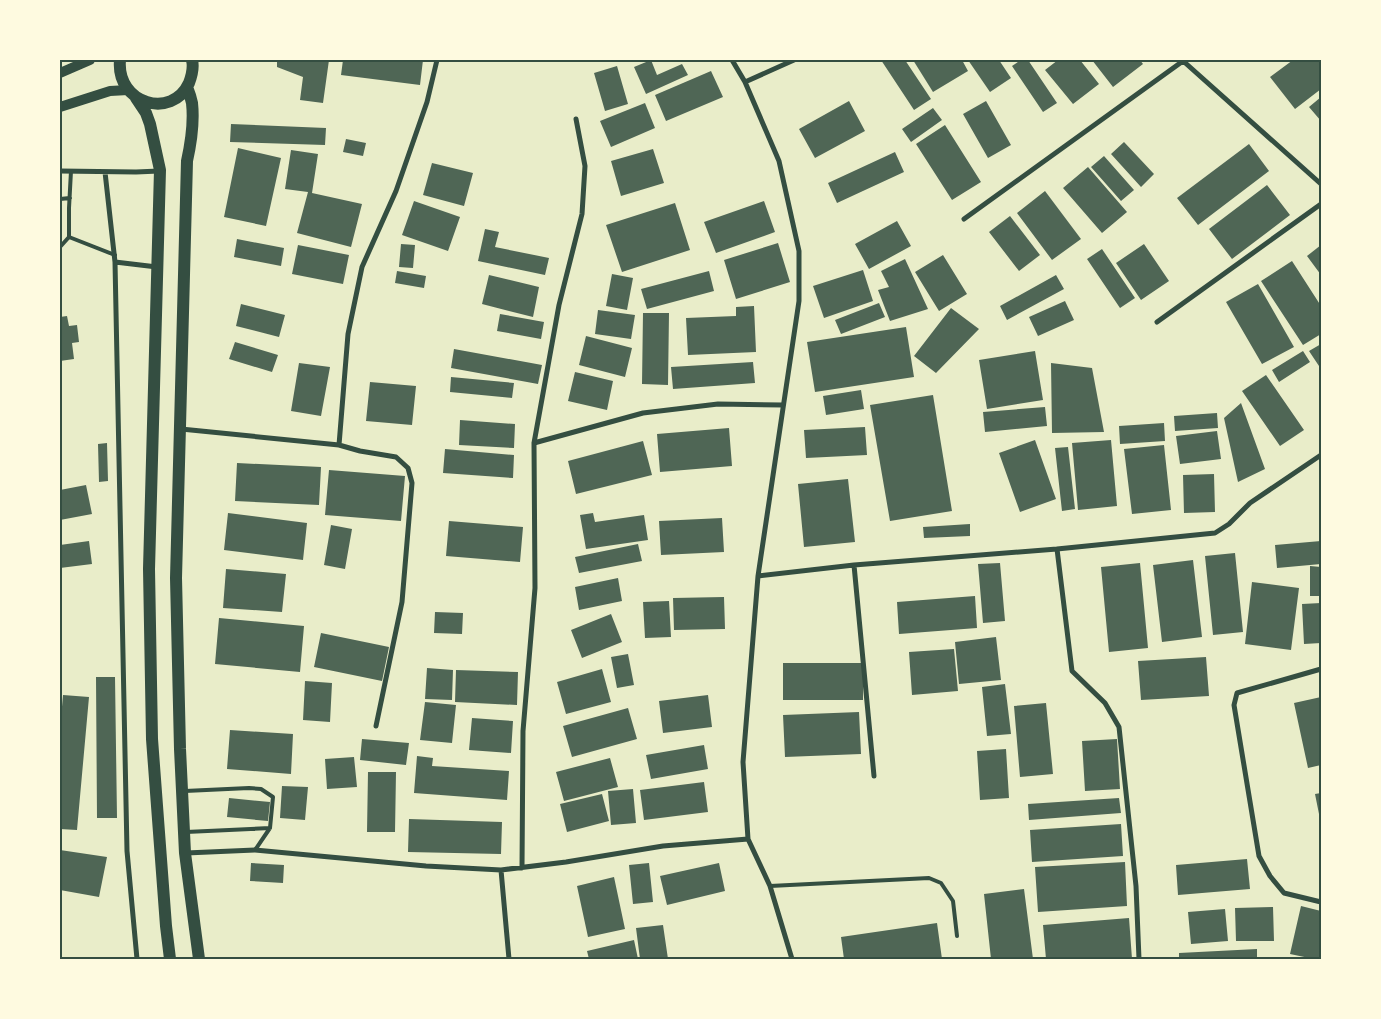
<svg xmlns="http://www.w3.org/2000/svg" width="1381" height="1019" font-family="Bitter,serif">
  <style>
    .building { fill: #4f6655 }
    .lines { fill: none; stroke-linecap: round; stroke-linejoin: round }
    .service { stroke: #344e41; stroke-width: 4 }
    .minor { stroke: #344e41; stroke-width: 5 }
    .secondary { stroke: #344e41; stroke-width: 10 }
    .primary { stroke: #344e41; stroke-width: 12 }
    .neatline { fill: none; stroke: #344e41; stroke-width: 2 }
  </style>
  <rect width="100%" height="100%" fill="#e9edc9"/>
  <path class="building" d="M277 60H329L323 103 300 100 303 77 277 67Z
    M343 60H423L420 85 341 75Z
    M651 60 657 75 682 64 688 75 646 94 634 67Z
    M881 60H905L931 99 914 110Z
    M913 60H962L968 71 933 92Z
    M968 60H999L1011 78 990 92Z
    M1021 60H1028L1057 103 1043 112 1012 66Z
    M1058 60H1080L1099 84 1073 104 1045 70Z
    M1092 60H1140L1143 64 1113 87Z
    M1293 60H1321V89L1295 109 1270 77Z
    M617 66 628 104 605 111 594 73Z
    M711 71 723 97 666 121 655 95Z
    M1321 97V121L1309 107Z
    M849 101 865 131 815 158 799 129Z
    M986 101 1011 145 988 158 963 114Z
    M645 103 655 128 611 147 600 121Z
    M933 108 942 120 911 142 902 129Z
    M231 124 326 128 325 145 230 142Z
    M945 125 981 182 952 200 916 144Z
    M346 139 366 143 363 156 343 152Z
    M1124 142 1154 174 1141 187 1111 154Z
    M1249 144 1269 171 1198 225 1177 198Z
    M238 148 281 158 266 226 224 217Z
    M653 149 664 183 621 196 611 161Z
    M291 150 318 154 312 193 362 204 351 247 297 233 308 192 285 189Z
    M895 152 904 172 837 203 828 183Z
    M1104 156 1134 190 1121 201 1091 167Z
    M432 163 473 173 464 206 423 195Z
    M1088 167 1127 212 1102 233 1063 188Z
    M1267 185 1290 215 1232 259 1209 229Z
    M1045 191 1081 239 1052 260 1017 213Z
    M414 201 460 217 448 251 402 235Z
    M764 201 775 232 716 253 704 222Z
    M675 203 690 250 622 272 606 225Z
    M1010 216 1040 255 1019 271 989 232Z
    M897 221 911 246 869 269 855 244Z
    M485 229 499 232 495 247 549 258 545 275 478 261Z
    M237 239 284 248 281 266 234 257Z
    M778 243 790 282 736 299 724 260Z
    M401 244 415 245 413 268 399 267Z
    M1144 244 1169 281 1141 300 1116 263Z
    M298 245 349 255 343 284 292 274Z
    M1321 245V275L1307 256Z
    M1102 249 1135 298 1120 308 1087 259Z
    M943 255 967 294 939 311 915 272Z
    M905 259 928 309 890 321 878 290 889 287 881 271Z
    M1292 261 1321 306V334L1303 345 1261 281Z
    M863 270 873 301 824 318 813 286Z
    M397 271 426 276 424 288 395 283Z
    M709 271 714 291 647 309 641 289Z
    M612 274 633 278 627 310 606 306Z
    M489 275 539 287 533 317 482 304Z
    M1056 275 1064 289 1007 320 1000 306Z
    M1258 284 1294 347 1262 364 1226 302Z
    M1065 301 1074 320 1038 336 1029 317Z
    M879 303 885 317 841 334 835 320Z
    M241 304 285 315 279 337 236 326Z
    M754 306 756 352 688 355 686 318 736 316V307Z
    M951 308 979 329 936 373 914 356Z
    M598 310 635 315 631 339 595 334Z
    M643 313H669L668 385 642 384Z
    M500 314 544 322 541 339 497 331Z
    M67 316 69 326 77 325 79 342 72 343 74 359 60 361V317Z
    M906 327 914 377 815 392 807 342Z
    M586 336 632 348 625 377 579 365Z
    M235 342 278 355 272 372 229 359Z
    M1321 344V369L1309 351Z
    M454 349 542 365 538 384 451 368Z
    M1035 351 1043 400 987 409 979 360Z
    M1303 351 1310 362 1279 382 1272 370Z
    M753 362 755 383 673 389 671 367Z
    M299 363 330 367 321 416 291 411Z
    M1051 363 1092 368 1104 432 1052 433Z
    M575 372 613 381 607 410 568 401Z
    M1266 375 1304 430 1280 446 1242 391Z
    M451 377 514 383 512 398 450 392Z
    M370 382 416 386 412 425 366 421Z
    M861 390 864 409 826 415 823 396Z
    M933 395 952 511 890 521 870 405Z
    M1241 403 1265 469 1238 482 1224 418Z
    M1045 407 1047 426 985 432 983 412Z
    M1217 413 1218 428 1175 431 1174 416Z
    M460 420 515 424 514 448 459 445Z
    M1164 423 1165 441 1120 444 1119 426Z
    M865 427 867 455 806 458 804 430Z
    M729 428 732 466 660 472 657 434Z
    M1217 431 1221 459 1180 464 1176 436Z
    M1035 440 1056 499 1020 512 999 453Z
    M1111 440 1117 506 1078 510 1072 443Z
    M643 441 652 475 576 494 568 461Z
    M107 443 108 481 99 482 98 444Z
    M1164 445 1171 510 1132 514 1124 449Z
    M1068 447 1075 509 1062 511 1055 448Z
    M445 449 514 455 513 478 443 473Z
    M237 463 321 467 319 505 235 501Z
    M329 470 405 476 401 521 325 515Z
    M1214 474 1215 512 1184 513 1183 475Z
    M848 479 855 542 804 547 798 484Z
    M86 485 92 514 60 520V490Z
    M228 513 307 523 303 560 224 550Z
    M593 513 595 522 644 515 648 540 586 549 580 515Z
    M722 518 724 552 661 555 659 521Z
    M449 521 523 527 520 562 446 556Z
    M970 524V536L924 538 923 527Z
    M331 525 352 529 345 569 324 565Z
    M89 541 92 564 60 568V545Z
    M1321 541V564L1277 568 1275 545Z
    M638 544 642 561 579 573 575 557Z
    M1235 553 1243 632 1213 635 1205 556Z
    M1193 560 1202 637 1162 642 1153 565Z
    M1000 563 1005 621 983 623 978 564Z
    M1140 563 1148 648 1109 652 1101 567Z
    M1310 566 1321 567V596H1310Z
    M226 569 286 574 282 612 223 608Z
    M618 578 622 601 579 610 575 587Z
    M1252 582 1299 588 1291 650 1245 644Z
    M975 596 977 628 899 634 897 602Z
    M724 597 725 629 674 630 673 598Z
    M669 601 671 637 645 638 643 602Z
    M1321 603V643L1304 644 1302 604Z
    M435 612 463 613 462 634 434 633Z
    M611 614 622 642 582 658 571 630Z
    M219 618 304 626 300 672 215 664Z
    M321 633 389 647 382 681 314 667Z
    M996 637 1001 680 959 684 955 642Z
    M954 649 958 691 912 695 909 652Z
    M628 654 634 685 617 688 611 657Z
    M1206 657 1209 696 1141 700 1138 661Z
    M783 663H863V700H783Z
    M427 668 453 670 452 700 425 699Z
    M602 669 611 702 566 714 557 682Z
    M456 670 518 672 517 705 455 702Z
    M96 677H115L117 818H97Z
    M305 681 332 683 330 722 303 720Z
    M1005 684 1011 734 987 736 982 687Z
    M63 695 89 697 77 830 60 829V730Z
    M708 695 712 727 663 733 659 701Z
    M1321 697V765L1308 768 1294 703Z
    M425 702 456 705 452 743 420 740Z
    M1046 703 1053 774 1020 777 1014 706Z
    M628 708 637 739 572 757 563 726Z
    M859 712 861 754 785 757 783 715Z
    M472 718 513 721 511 753 469 750Z
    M230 730 293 734 291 774 227 769Z
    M362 739 409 743 406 765 360 760Z
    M1117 739 1120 789 1085 791 1082 741Z
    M704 745 708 769 651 779 646 755Z
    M1006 749 1009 798 980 800 977 751Z
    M417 756 433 758 432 766 509 771 507 800 414 793Z
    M354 757 357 787 327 789 325 759Z
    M610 758 618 787 564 801 556 772Z
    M368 772H396L395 832H367Z
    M704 782 708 812 644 820 640 790Z
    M282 786 308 787 305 820 280 818Z
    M633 789 636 823 611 825 608 791Z
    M1321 793V819H1320L1315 794Z
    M602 794 609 821 567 832 560 804Z
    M229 798 270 802 268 821 227 817Z
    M1119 798 1121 813 1029 820 1028 804Z
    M409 819 502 822 501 854 408 852Z
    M1121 824 1123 856 1032 862 1030 830Z
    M60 850 107 857 99 897 60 890Z
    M1247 859 1250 889 1178 895 1176 865Z
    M1125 862 1127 906 1038 912 1035 867Z
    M251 863 284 865 283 883 250 881Z
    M649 863 653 902 633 904 629 865Z
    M719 863 725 891 667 905 660 876Z
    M614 877 625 929 588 937 577 886Z
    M1024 889 1033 959H991L984 894Z
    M1301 906 1321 911V959H1314L1290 954Z
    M1273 907 1274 941H1236L1235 908Z
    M1225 909 1228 941 1191 944 1188 912Z
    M1129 918 1132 959H1046L1043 925Z
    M937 923 942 959H844L841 937Z
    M663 925 668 959H640L636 928Z
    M634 940 638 959H589L587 951Z
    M1257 949V959H1179V953Z"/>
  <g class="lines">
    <path class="service" d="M60 199 70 198
      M69 237 115 255
      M60 247 69 237V208L71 171
      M185 791 249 788 261 789 273 797 270 828 255 850
      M186 832 270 828
      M770 886 929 878 941 883 953 901 957 936"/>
    <path class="minor" d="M732 60 745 82 779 161 799 251V301L758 576 743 762 748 839 770 886 792 959
      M1182 60 1321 184
      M745 82 794 60
      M60 171 136 172 159 171
      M105 172 115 262 127 851 137 959
      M964 219 1183 61
      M115 262 157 267
      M1157 322 1321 204
      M181 429 339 445 360 451 396 457 408 468 412 483 402 602 376 726
      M534 443 643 413 718 404 783 405
      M339 445 348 334 362 267 396 191 427 102 437 60
      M1057 549 1072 671 1105 703 1119 727 1136 886 1139 959
      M854 565 874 776
      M758 576 854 565 1057 549 1215 533 1229 524 1250 503 1321 455
      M1321 669 1237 693 1234 705 1259 856 1270 876 1284 893 1321 902
      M186 853 255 850 426 866 501 870 566 862 663 846 748 839
      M522 868 523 731 535 588 534 443 559 305 582 214 585 166 576 119
      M501 870 509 959"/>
    <path class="secondary" d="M60 73 90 60
      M60 107 110 91 128 90"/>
    <path class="primary" d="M120 60C116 104 172 120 189 83 192 75 194 68 192 60
      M187 87C189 92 191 98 192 103 194 121 191 143 187 161L176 578 180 749 185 853 199 959
      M136 98 146 113 150 124 160 170 149 569 152 739 166 926 170 959"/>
  </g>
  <rect width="1381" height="1019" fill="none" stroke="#fefae0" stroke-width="122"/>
  <rect x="61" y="61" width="1259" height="897" class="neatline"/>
</svg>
